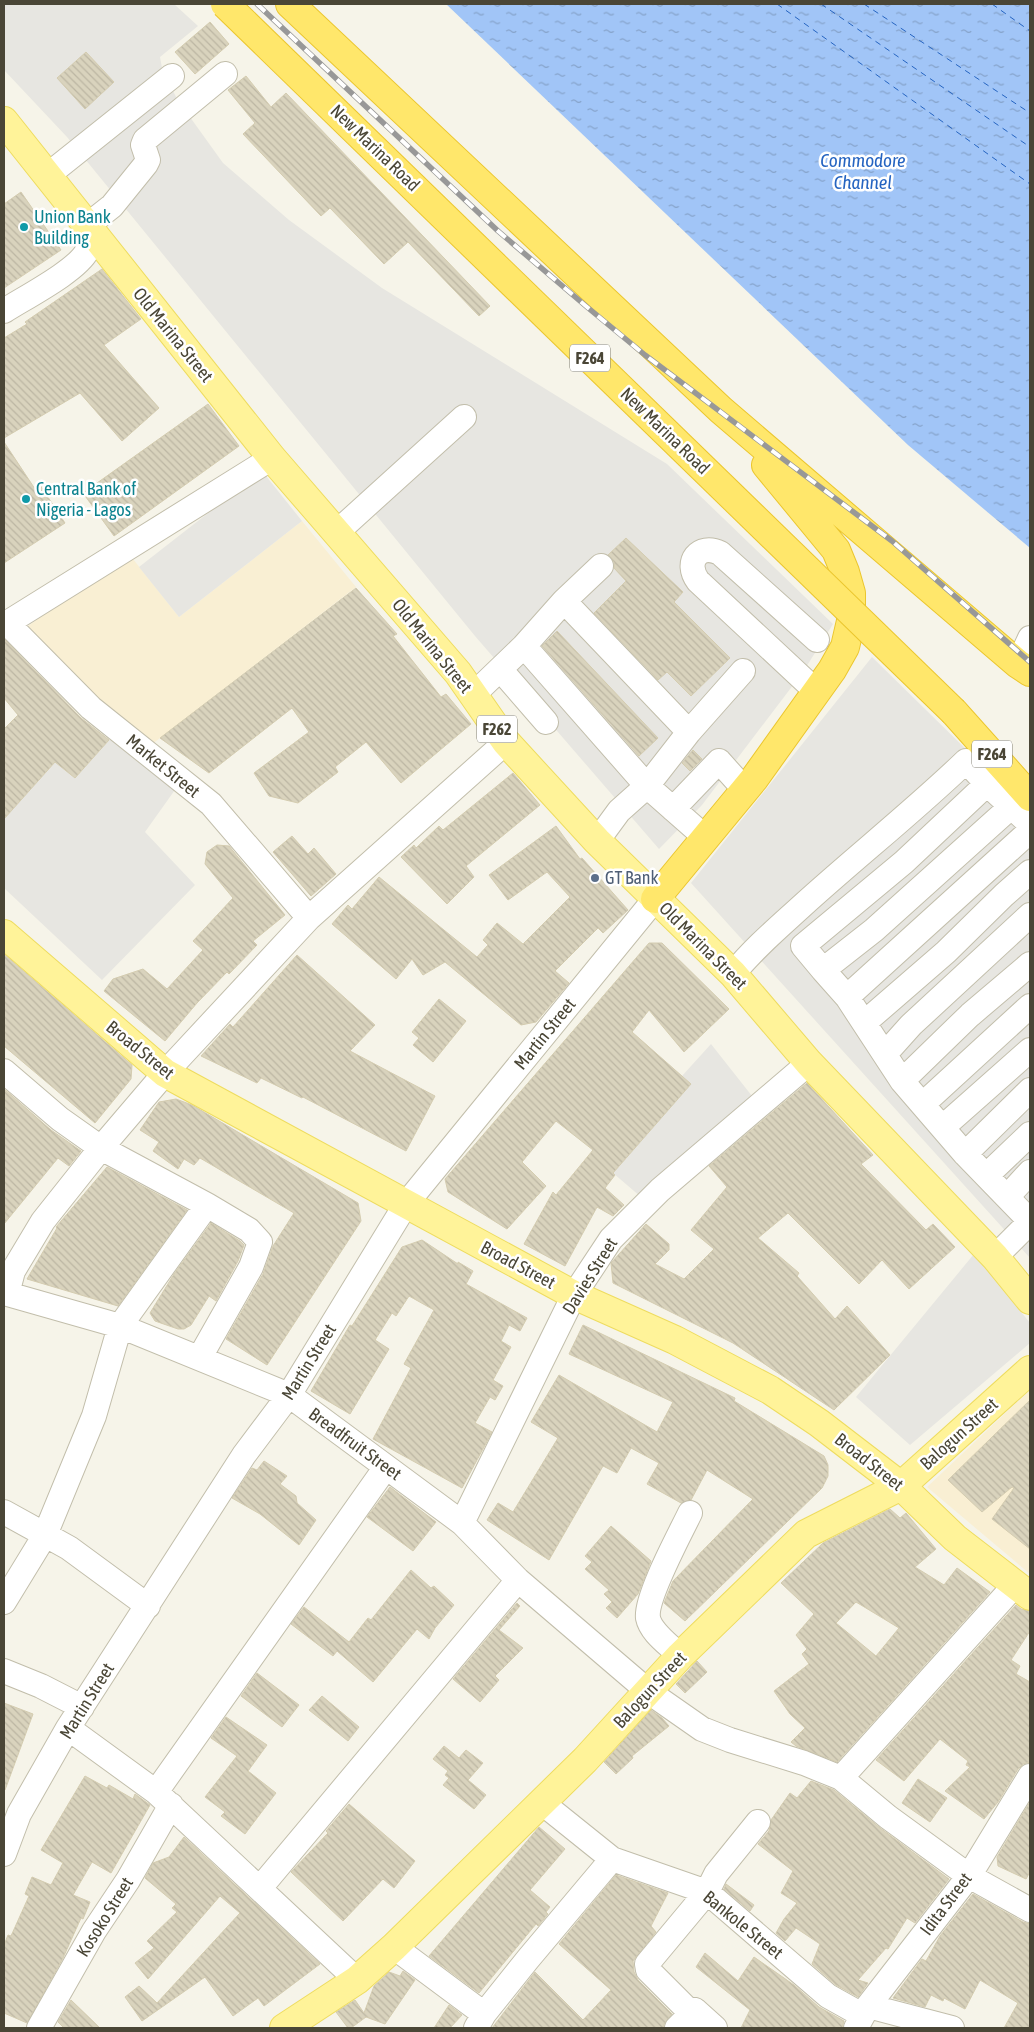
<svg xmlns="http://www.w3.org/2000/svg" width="1034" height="2032" font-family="'Asap Condensed',sans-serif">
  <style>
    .commercial { fill: #f9efd3 }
    .parking { fill: #e7e6e1 }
    .water { fill: url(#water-ripples) }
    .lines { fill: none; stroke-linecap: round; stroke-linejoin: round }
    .ferry { stroke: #2564c1; stroke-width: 1; stroke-dasharray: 6 5; stroke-linecap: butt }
    .building { fill: url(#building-back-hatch); stroke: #d4ccb0; fill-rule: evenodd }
    .minor-casing { stroke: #c2beab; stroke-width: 26 }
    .major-casing { stroke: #eedc5f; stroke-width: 30 }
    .highway-casing { stroke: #ebc62e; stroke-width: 30 }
    .minor { stroke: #fff; stroke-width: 24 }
    .major { stroke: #fff399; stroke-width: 28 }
    .highway { stroke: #ffe76b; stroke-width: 28 }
    .rail-casing { stroke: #989898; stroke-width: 5.5 }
    .rail { stroke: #fff; stroke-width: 4; stroke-dasharray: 11; stroke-linecap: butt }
    .highway-bridge-casing { stroke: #ebc62e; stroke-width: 30; stroke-linecap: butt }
    .highway-bridge { stroke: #ffe76b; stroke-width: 28 }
    .culture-dot { fill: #0f9aa8; stroke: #fff; stroke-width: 2 }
    .service-dot { fill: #5c6f8a; stroke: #fff; stroke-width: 2 }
    .labels { text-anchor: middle; stroke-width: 5; stroke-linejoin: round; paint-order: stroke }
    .shield { fill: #fff; stroke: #807e72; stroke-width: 1 }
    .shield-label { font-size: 16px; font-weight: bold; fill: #4a4636 }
    .street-label { font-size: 18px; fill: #4a4636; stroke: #fff }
    .culture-label { font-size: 18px; fill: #0d838f; stroke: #fff; text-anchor: start }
    .service-label { font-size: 18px; fill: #4e5e75; stroke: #fff; text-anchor: start }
    .water-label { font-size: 19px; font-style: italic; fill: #2564c1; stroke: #fff }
  </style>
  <defs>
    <pattern id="water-ripples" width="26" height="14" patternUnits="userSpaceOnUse" patternTransform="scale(1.25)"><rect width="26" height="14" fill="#a1c5f7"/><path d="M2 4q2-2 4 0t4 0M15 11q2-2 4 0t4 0" fill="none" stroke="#85a2c9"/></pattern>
    <pattern id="building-back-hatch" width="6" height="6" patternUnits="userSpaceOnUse" patternTransform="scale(1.25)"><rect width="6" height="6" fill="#d9d3bd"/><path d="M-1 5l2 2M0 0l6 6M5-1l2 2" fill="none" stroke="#bcb6a3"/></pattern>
  </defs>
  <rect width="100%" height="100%" fill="#f6f4e9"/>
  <path class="commercial" d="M302 521 356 587 151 745 90 697 28 626 129 554 179 617Z
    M1030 1390V1574L927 1487Z"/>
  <path class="parking" d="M4 4H174L198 26 160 57 162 68 177 99 223 163 289 220 382 288 667 464 833 624 803 672 702 805 659 849 475 636 67 137 4 70Z
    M262 471 302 521 179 617 139 567Z
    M872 657 1030 812V1258L691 883Z
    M113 736 177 787 145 832 195 885 102 980 4 888V819L55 762 75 778Z
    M711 1044 752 1096 641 1197 613 1173 690 1084 682 1076Z
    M974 1254 1030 1323V1343L910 1445 856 1397Z"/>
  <path class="water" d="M446 4H1030V548L908 445Z"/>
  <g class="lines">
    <path class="ferry" d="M777 4 1030 184
      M821 4 1030 147
      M864 4 1030 113
      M992 4 1030 31"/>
  </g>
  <path class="building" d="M210 22 229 44 195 74 175 52Z
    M86 52 114 82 85 109 57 78Z
    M246 76 271 107 286 93 490 306 479 316 408 242 384 264 330 208 321 216 243 134 255 123 228 90Z
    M21 192 61 250 4 288V204Z
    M102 269 141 319 104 345 159 408 122 441 80 393 4 438V338L27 324 25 322Z
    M208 404 239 446 114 536 83 493Z
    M4 442 35 489 40 485 65 523 4 563Z
    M626 538 683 592 674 602 730 658 691 696 667 672 658 680 594 613 626 581 614 568V562L608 555Z
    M356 588 397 634 393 636 441 697 446 694 471 724 401 783 366 742 335 767 338 772 298 803 269 796 254 773 309 732 292 708 209 773 160 738Z
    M557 631 658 738 639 756 542 646Z
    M4 639 81 718 109 740 75 778 55 762 4 819V729L18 715 4 698Z
    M693 750 702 759 690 771 682 763Z
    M513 773 540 805 466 866 474 877 447 904 401 857 414 845 416 848 439 826 443 830Z
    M556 826 580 859 582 858 628 910 603 933 598 928 555 971 569 983 536 1022 521 1025 445 962 423 975 412 959 396 979 332 924 348 905 352 909 379 877 477 957 488 945 483 940 497 923 523 944 570 897 547 872 508 900 489 875Z
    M292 836 308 854 314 848 336 874 311 896 273 852Z
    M217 845 229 846 285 915 253 941 257 945 229 974 227 972 197 1003 165 1041 104 991 113 979 143 969 167 989 203 950 193 941 233 898 205 864 207 852Z
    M649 943H662L729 1009 684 1052 649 1010 632 1032 691 1084 613 1173 615 1175 605 1188 624 1205 613 1216 597 1207 565 1266 524 1244 553 1192 556 1195 593 1150 556 1121 522 1162 546 1186 507 1229 448 1192 445 1179Z
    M4 954 132 1065 131 1079 95 1123 4 1046Z
    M297 955 375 1025 350 1051 435 1096 406 1151 303 1097 302 1098 261 1078 257 1083 201 1056 230 1024 233 1027Z
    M439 999 466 1021 433 1062 413 1045 419 1038 412 1032Z
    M807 1083 873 1155 861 1164 926 1230 933 1224 955 1247 909 1289 882 1260 859 1284 788 1213 758 1238 799 1273 797 1276 835 1319 847 1306 890 1355 834 1410 733 1343 613 1283 611 1263 646 1224 669 1244V1250L655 1264 684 1279 714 1249 691 1230 727 1187 709 1166Z
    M4 1089 51 1130 81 1151 69 1166 58 1158 4 1224Z
    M176 1099 192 1105 358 1203 361 1221 267 1365 226 1339 263 1274 273 1246 294 1213 200 1158 194 1165 184 1159 178 1169 153 1151 159 1142 140 1130 159 1102Z
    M107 1167 187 1210 118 1306 27 1279 57 1228 56 1227Z
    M211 1223 240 1241 244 1245 238 1261 216 1301 209 1296 191 1325 184 1329H178L155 1321 150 1313 174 1274Z
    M422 1240 458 1264V1262L473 1271 466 1284 527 1318 520 1331 509 1325 501 1341 511 1347 493 1380 503 1386 495 1400 490 1397 475 1423 492 1432 462 1488 373 1439 411 1368 404 1364 434 1310 409 1296 396 1316 392 1313 375 1340 389 1349 350 1414 311 1391 350 1325 352 1326 402 1247Z
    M583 1325 735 1398 734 1401 824 1456 828 1465V1476L822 1488 685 1621 664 1603 673 1581 753 1499 707 1470 691 1500 681 1503 647 1484 659 1463 631 1448 617 1473 603 1466 549 1560 487 1520 498 1503 513 1512 558 1438 531 1422 559 1375 657 1432 673 1402 569 1354Z
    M1030 1400V1549L992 1519 1014 1488 1012 1487 982 1512 948 1480Z
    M264 1461 287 1476 280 1484 296 1496 297 1503 316 1520 299 1545 260 1514 232 1498 252 1468 257 1470Z
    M390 1487 436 1522 413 1551 367 1517Z
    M890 1509 900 1518 906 1513 936 1549 915 1567 944 1585 957 1568 990 1592 837 1762 796 1746 791 1742 805 1728 790 1714 774 1691 809 1664 802 1654 807 1649 796 1635 814 1614 781 1583 823 1543ZM856 1602 899 1628 876 1656 836 1623Z
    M611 1526 651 1561 638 1594 617 1618 606 1608 612 1602 604 1594 609 1590 585 1569 592 1562 585 1556Z
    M411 1570 431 1588 434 1586 454 1605 435 1628 429 1639 417 1629 373 1682 337 1651 333 1656 291 1624 304 1607 349 1642 368 1618 371 1620Z
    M517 1603 520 1606 499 1630 523 1648 495 1676 499 1680 480 1702 453 1679Z
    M1016 1605 1021 1609 1030 1611V1631L1011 1660 1020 1666 1016 1674 1030 1682V1762L1023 1764 1018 1769 998 1802 984 1819 945 1791 970 1767 966 1765 968 1761 940 1739 904 1781 876 1760Z
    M697 1661 707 1672 685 1693 676 1684Z
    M257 1673 299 1705 282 1727 241 1696Z
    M322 1696 359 1727 348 1741 309 1710Z
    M4 1703 33 1714 5 1790H4Z
    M651 1710 662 1718 669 1726 632 1756 633 1758 616 1774 604 1762Z
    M226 1717 267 1745 248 1771 276 1793 245 1834 221 1816 225 1812 205 1797 237 1756 211 1738Z
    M444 1746 459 1758 466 1750 483 1763 468 1780 486 1795 474 1809 443 1785 449 1778 445 1775 448 1771 433 1759Z
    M85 1776 107 1788 109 1785 133 1799 135 1794 150 1805 111 1873 92 1862 73 1895 90 1902 83 1919 81 1918 63 1958 27 2023 4 2013V1945L8 1935 11 1936 29 1896 25 1894 32 1877 51 1885 63 1863 41 1850Z
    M918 1779 947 1798 930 1822 902 1803Z
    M811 1781 834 1790 880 1828 949 1879 915 1923 907 1918 888 1949 886 1948 858 1980 868 1983 858 1997 836 1985 812 1964 820 1944 796 1928 785 1941 776 1933 784 1919 797 1903 781 1893 793 1871 758 1844 769 1831 771 1820 790 1793 797 1798Z
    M1030 1802V1872L1026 1879 998 1866 997 1857Z
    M349 1804 415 1861 394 1888 383 1879 343 1921 291 1872 328 1833 326 1831Z
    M539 1827 565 1849 530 1890 550 1907 546 1912 548 1914 538 1926 536 1924 479 1993 429 1956Z
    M184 1837 320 1964 264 2006 258 1998 233 2016 205 1977 142 2021 125 1997 139 1986 157 2003 240 1913 220 1896 148 1979 135 1963 154 1948 147 1941 177 1912 172 1908 176 1904 145 1878 153 1863 169 1857Z
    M616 1875 668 1893 651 1926 656 1932 633 1961 634 1972 638 1980 672 2014 664 2024V2028H492L535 1972 583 2020 611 1990 559 1944Z
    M726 1884 754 1905 750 1911 724 1889Z
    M973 1894 1023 1922 1030 1924V2028H1004L1018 2003 980 1980 965 2009 944 1998 943 2001 931 1995 925 2007 893 1998 922 1959 926 1961 940 1936Z
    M705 1953 738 1981 754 1957 794 1985 819 2007 844 2021 842 2028H741L750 2010 696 1967Z
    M403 1971 415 1980 385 2024 366 2017 351 2028H348L336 2012 355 2000 364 2013 374 1986 389 1972 400 1976Z
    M71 2000 100 2028H64L58 2022Z
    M449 2005 462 2015 450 2028H434Z"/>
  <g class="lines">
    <g class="minor-casing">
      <path id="minor" d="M48 175 172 76
        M88 225 112 206 146 164 148 160 143 145 145 140 225 74
        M4 311C24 298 77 271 87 251 89 245 90 237 91 231
        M337 532 464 417
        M564 601 601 566
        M7 623 91 708 211 804 309 918
        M4 625 272 458
        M524 646 564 601 689 732
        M1018 664 1030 638
        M500 669 546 722
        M817 692 698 581C684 562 699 543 720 553L817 640
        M473 695 524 646 647 786 619 811 597 841
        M1012 806 874 930 823 970 847 997 902 1081 965 1154 1030 1221
        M673 809 719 761 745 790
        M706 838 647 786 689 732 743 671
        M823 970 803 946 904 862 987 784
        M733 974C754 948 779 927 803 905 857 856 914 811 966 761L987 784 1030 824
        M847 997 1030 831
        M864 1023 946 952 1004 895 1030 872
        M885 1054 911 1025 1030 915
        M4 1071 60 1119 101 1148 207 1205 120 1326 94 1416 45 1535 4 1602
        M902 1081 970 1015 1030 964
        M923 1104 1030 1006
        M943 1127 1030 1050
        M965 1154 1030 1090
        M987 1175 1030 1134
        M1007 1197 1030 1172
        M995 1257 1030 1222
        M4 1293 120 1326 289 1395 462 1523 518 1580 649 1692 702 1729 730 1740 804 1763 841 1778 888 1817 969 1876 1030 1910
        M7 1294 13 1271 43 1221 101 1148 165 1073 309 918 506 742
        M200 1357 251 1267 260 1242 249 1230 207 1205
        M4 1512 69 1548 148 1606
        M462 1523 574 1295 611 1239 660 1190 809 1063
        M680 1656C670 1645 651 1633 648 1618 645 1598 680 1534 690 1513
        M4 1671 41 1686 82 1707
        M68 1728 156 1792 357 1980
        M841 1778 1015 1585
        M156 1792 386 1467
        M541 1802 612 1859 707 1892 828 1996 862 2015
        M4 1854 19 1814 68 1728 244 1455 289 1395 406 1204 655 899
        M260 1888 518 1580
        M394 1947 484 2014
        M868 2006 952 2028
        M39 2028 94 1931 128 1880 171 1805
        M476 2028 484 2014 528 1959 612 1859
        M677 2028 695 2010
        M715 2028 695 2010 686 2008 648 1970 647 1964 707 1892 716 1874 758 1822
        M856 2028 868 2006 969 1876 1030 1776"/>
    </g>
    <g class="major-casing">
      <path id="major" d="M4 121 272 458 458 673 506 742 597 841 733 974 809 1063 995 1257 1030 1300
        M4 934 165 1073 574 1295 675 1340 770 1390 819 1423 901 1486 955 1538 1030 1596
        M284 2028 357 1980 394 1947 585 1760 680 1656 806 1534 901 1486 1030 1370"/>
    </g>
    <g class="highway-casing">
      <path id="highway" d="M290 4 721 410 1018 664 1030 672
        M954 712 1030 797
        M655 899 754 779 832 670 845 647 851 621V593L845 572 836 550 766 465"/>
    </g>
    <use href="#minor" class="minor"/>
    <use href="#major" class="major"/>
    <use href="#highway" class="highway"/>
    <g class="rail-casing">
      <path id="rail" d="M257 4 498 231 587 307 645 355 892 541 1030 662"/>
    </g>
    <use href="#rail" class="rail"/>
    <g class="highway-bridge-casing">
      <path id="highway-bridge" d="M225 4 954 712"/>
    </g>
    <use href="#highway-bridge" class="highway-bridge"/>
  </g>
  <g class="culture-dot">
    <circle cx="24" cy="227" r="5"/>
    <circle cx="26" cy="499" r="5"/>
  </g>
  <circle class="service-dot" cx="595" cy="878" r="5"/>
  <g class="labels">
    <g class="shield">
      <rect x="570" y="344.5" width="40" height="27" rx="4"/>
      <rect x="477" y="715.5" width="40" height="27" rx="4"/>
      <rect x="972" y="740.5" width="40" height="27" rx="4"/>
    </g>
    <g class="shield-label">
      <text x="590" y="364">F264</text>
      <text x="497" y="735">F262</text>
      <text x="992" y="760">F264</text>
    </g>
    <g class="street-label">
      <text transform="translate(375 148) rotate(44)" y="6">New Marina Road</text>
      <text transform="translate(173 335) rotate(51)" y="6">Old Marina Street</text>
      <text transform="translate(665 431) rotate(44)" y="6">New Marina Road</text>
      <text transform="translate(432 646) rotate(51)" y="6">Old Marina Street</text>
      <text transform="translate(163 766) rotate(39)" y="6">Market Street</text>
      <text transform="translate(703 946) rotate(45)" y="6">Old Marina Street</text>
      <text transform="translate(545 1034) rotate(-51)" y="6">Martin Street</text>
      <text transform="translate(140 1050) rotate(39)" y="6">Broad Street</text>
      <text transform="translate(518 1265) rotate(28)" y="6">Broad Street</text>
      <text transform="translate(590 1276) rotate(-58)" y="6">Davies Street</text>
      <text transform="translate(309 1362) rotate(-58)" y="6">Martin Street</text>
      <text transform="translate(959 1434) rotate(-42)" y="6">Balogun Street</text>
      <text transform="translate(355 1444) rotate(36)" y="6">Breadfruit Street</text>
      <text transform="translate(869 1462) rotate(38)" y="6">Broad Street</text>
      <text transform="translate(650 1690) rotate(-47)" y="6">Balogun Street</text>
      <text transform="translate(87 1701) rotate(-58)" y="6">Martin Street</text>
      <text transform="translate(946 1904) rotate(-53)" y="6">Idita Street</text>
      <text transform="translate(105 1917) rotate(-58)" y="6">Kosoko Street</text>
      <text transform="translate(743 1925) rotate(39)" y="6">Bankole Street</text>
    </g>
    <g class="culture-label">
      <text x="34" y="223">Union Bank<tspan x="34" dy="21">Building</tspan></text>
      <text x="36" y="495">Central Bank of<tspan x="36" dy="21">Nigeria - Lagos</tspan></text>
    </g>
    <g class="service-label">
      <text x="605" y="884">GT Bank</text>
    </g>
    <g class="water-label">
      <text x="863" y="167">Commodore<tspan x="863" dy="22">Channel</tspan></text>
    </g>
  </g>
  <rect width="1034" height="2032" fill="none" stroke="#4a4636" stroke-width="10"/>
</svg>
